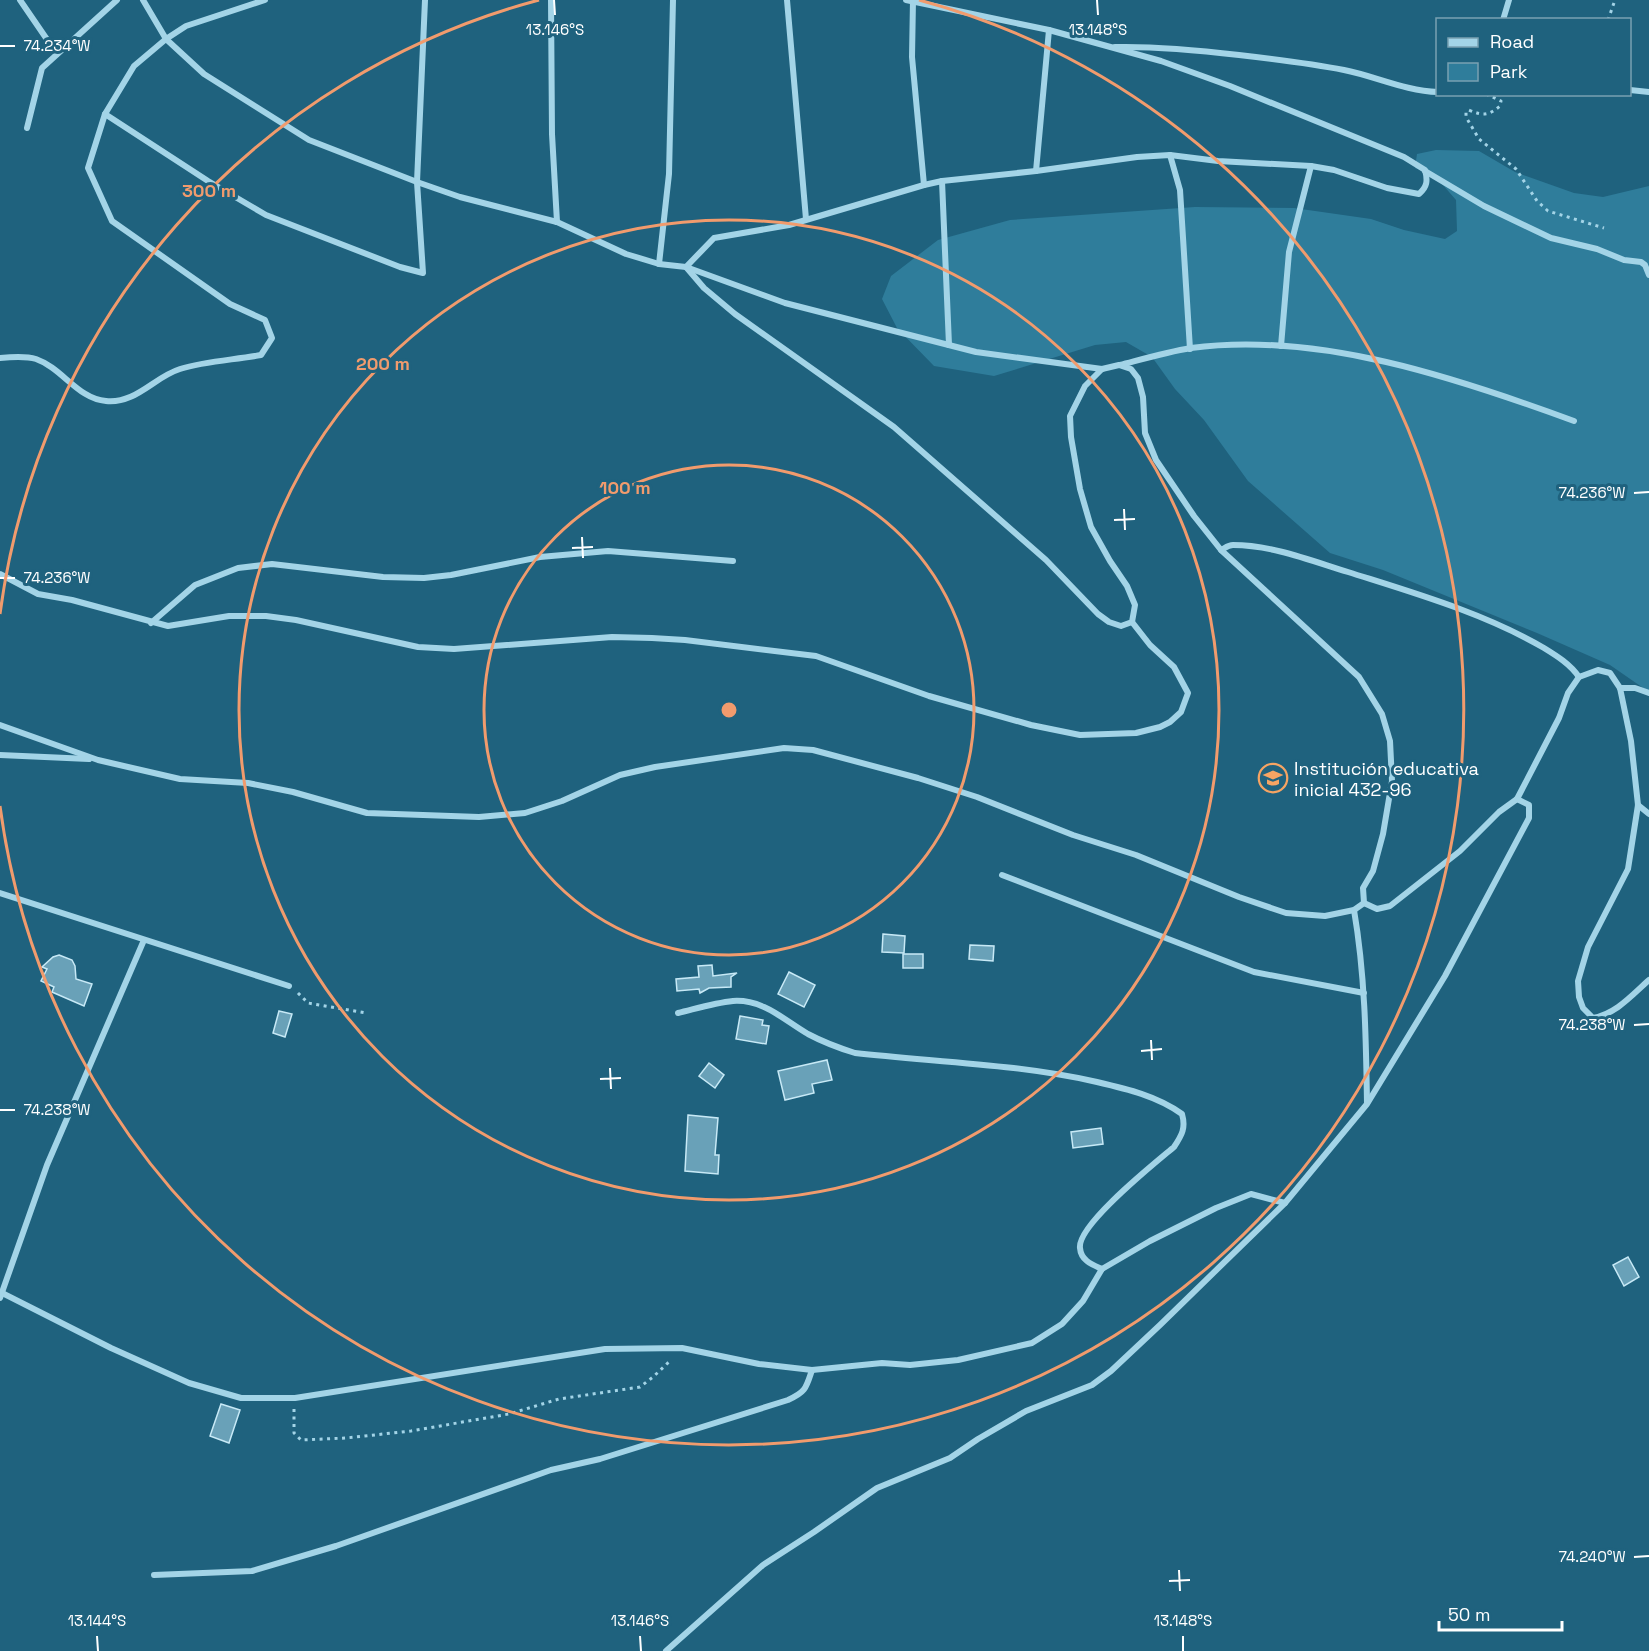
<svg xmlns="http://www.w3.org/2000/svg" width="1649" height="1651" font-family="'Space Grotesk',sans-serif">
	<rect width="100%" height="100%" fill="#1f627e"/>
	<path fill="#2f7d9b" d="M1436,150L1479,151L1515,172L1574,193L1603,197L1649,186V692L1610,665L1537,633L1383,570L1330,553L1248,481L1204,420L1175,389L1152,357L1126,342L1095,345L994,376L934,366L897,328L882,299L891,276L938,240L1010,220L1195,207L1294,208L1371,219L1404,230L1445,239L1457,231L1456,200L1436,177L1415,168L1417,154Z"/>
	<g fill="#69a1b8" stroke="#c7e9f6" stroke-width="1.5">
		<path d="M883,934L905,936L904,953L882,952Z"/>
		<path d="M970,945L994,946L993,961L969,959Z"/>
		<rect x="903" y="954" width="20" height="14"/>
		<path d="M59,955L72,960L75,966L76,979L92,984L84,1006L52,992L54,987L41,981L47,969L42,967L53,957Z"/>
		<path d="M712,965L713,976L737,973L731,977V987L709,988L700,993L699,989L677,991L676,979L699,977L698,966Z"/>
		<path d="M789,972L815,985L804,1007L778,994Z"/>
		<path d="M279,1011L292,1014L285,1037L273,1033Z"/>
		<path d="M740,1016L763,1020L762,1025L769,1026L766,1044L736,1039Z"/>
		<path d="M827,1060L832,1080L812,1084L814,1093L785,1100L778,1071Z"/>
		<path d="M709,1063L724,1075L715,1088L699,1076Z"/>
		<path d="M688,1115L718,1118L715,1155H719L718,1174L685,1171Z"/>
		<path d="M1101,1128L1103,1144L1073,1148L1071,1132Z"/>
		<path d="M1628,1257L1639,1277L1624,1286L1613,1265Z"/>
		<path d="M221,1404L240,1410L229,1443L210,1436Z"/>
	</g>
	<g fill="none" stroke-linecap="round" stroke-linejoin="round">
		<g stroke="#a3d4e7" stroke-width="3" stroke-dasharray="3 4.5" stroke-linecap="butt">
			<path d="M1608,20L1615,0"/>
			<path d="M1486,94L1501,101L1500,106C1488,116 1483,116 1469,110L1466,112V117L1479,139L1516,169L1537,201L1548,211L1604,228"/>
			<path d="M298,993L308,1003L366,1013"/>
			<path d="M294,1409V1433L301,1440L346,1438L411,1431L509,1414L559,1399L640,1387L653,1377L671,1360"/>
		</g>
		<g stroke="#a3d4e7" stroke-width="6">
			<path d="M20,0L57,54"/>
			<path d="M143,0L166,39L204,74L309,140L417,182L460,197L557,222L626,254L659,264L686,267L785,303L976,352L1102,369"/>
			<path d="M551,0L552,134L557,222"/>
			<path d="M787,0L806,219"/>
			<path d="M913,0L912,57L924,185"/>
			<path d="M1503,20L1509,0"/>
			<path d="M1115,47C1157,46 1197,50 1239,55C1274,59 1309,63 1344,70C1375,76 1405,91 1438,92"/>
			<path d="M1630,90L1649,92"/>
			<path d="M105,114L208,181L266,215L400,267L423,273L417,182L425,0"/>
			<path d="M27,128L42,68L117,0"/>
			<path d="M1170,155L1180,190L1190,349"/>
			<path d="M1036,171L1049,30"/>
			<path d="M1425,171L1484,206L1551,238L1597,249L1624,260L1641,262L1645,265L1649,275"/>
			<path d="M942,181L949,345"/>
			<path d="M659,264L669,174L673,0"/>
			<path d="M1281,346L1289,252L1311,166"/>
			<path d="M0,358C11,357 26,356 36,359C62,368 78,399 106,401C136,404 154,377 180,369C206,361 234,360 261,355L272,338L265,320L230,304L112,221L88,168L105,114L134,66L166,39L186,26L265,0"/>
			<path d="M1120,365C1143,359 1167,352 1191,348C1318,331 1457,378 1574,421"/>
			<path d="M1221,550C1225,548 1228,545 1233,545C1272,545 1312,561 1348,572C1414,593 1484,613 1544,648C1557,656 1570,664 1579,677"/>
			<path d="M0,574L38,594L72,600L168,626L229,616H266L296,620L418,647L454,649L612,637L652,638L685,640L816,656L929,696L1031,725L1080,735L1136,733L1160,727L1170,722L1181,712L1188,693L1174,667L1150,645L1132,622"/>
			<path d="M151,623L195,585L238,568L272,564L383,577L424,578L451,575L540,557L608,551L733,561"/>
			<path d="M1620,688H1635L1649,693"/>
			<path d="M0,725L98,760L180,779L248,783L293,792L367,813L479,817L525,813L562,801L620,775L655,767L784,748L813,750L918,778L977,797L1073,835L1136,855L1239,897L1286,913L1325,916L1354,910L1364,903"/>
			<path d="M0,755L89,759"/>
			<path d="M1517,799L1559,718L1568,693L1579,677L1598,670L1610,673L1620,688L1631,741L1638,805L1628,869L1588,947L1578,981L1579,997L1583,1008L1593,1018C1616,1014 1632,995 1649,980"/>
			<path d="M1638,805L1649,814"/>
			<path d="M1002,875L1254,972L1364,993"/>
			<path d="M0,893L289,986"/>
			<path d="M1354,910C1365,974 1366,1038 1367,1103"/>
			<path d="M678,1013C695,1009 714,1003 733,1001C763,999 784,1020 808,1034C823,1042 839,1048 855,1053C936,1062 1018,1064 1097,1082C1127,1089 1157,1096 1182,1114C1186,1128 1182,1135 1174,1147C1155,1163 1077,1225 1080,1248C1081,1261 1093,1265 1102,1269"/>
			<path d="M0,1292L111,1348L189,1383L241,1398H295L605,1349L682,1348L759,1364L812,1370L882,1363L910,1365L958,1360L1032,1343L1062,1324L1083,1301L1102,1269L1150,1241L1216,1208L1251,1194L1285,1203"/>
			<path d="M0,1298L47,1165L144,940"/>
			<path d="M154,1575L252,1571L336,1546L551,1470L600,1459L788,1400C806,1392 806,1388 812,1370"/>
			<path d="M666,1651L763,1565L814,1532L877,1488L950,1458L978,1439L1026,1411L1092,1385L1111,1371L1160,1325L1285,1203L1367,1104L1445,976L1529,818V805L1517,799L1499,812L1460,851L1390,906L1377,909L1364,903L1363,888L1373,871L1383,834L1392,781L1390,741L1382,714L1359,677L1221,550L1194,516L1156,460L1145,433L1143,397L1138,378L1131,369L1119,365L1102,369L1085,386L1070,416L1071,437L1080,489L1091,527L1110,561L1127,586L1135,605L1132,622L1121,626L1109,622L1098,614L1046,560L894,427L735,314L704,288L686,267L714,238L789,225L924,185L942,181L1036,171L1137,157L1170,155L1218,161L1311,166L1334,170L1387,188L1419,194C1427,187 1428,181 1425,170L1404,157L1230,86L1161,61L1049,30L906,0"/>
		</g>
	</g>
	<path fill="none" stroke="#fff" stroke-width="2" d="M554,0L555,15M1097,0L1098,15M0,46H15M1634,493L1649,492M1124,509L1125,530M1114,520L1135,519M582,537L583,558M572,548L593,547M0,578H15M1634,1025L1649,1024M1151,1040L1152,1060M1141,1051L1162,1049M610,1068L611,1089M600,1079L621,1078M0,1110H15M1634,1557L1649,1556M1179,1570L1180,1591M1169,1581L1190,1580M97,1636L98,1651M640,1636L641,1651M1183,1636V1651"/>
	<g fill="none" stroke="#f19b6d" stroke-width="3">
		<circle cx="729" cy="710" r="245"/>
		<circle cx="729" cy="710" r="490"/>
		<path d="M0 614A735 735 0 0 1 539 0M919 0A735 735 0 1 1 0 806"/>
	</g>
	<defs>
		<g id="school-ring" transform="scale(1.5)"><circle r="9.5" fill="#1f627e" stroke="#f6a463" stroke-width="1.5"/><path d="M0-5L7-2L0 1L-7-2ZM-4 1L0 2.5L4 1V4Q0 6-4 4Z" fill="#f6a463"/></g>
	</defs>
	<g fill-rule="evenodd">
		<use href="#school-ring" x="1273" y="778"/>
	</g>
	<g text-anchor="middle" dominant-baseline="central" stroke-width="6" stroke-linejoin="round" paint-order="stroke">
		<g font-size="18" fill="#fff" stroke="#1f627e" text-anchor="start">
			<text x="1294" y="768">Institución educativa<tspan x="1294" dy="21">inicial 432-96</tspan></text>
		</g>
	</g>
	<g font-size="15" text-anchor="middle" fill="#fff" stroke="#1f627e" stroke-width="6" stroke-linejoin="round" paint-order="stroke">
		<text x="555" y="35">13.146°S</text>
		<text x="1098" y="35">13.148°S</text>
		<text x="57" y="51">74.234°W</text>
		<text x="1592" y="498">74.236°W</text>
		<text x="57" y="583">74.236°W</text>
		<text x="1592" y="1030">74.238°W</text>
		<text x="57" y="1115">74.238°W</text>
		<text x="1592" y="1562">74.240°W</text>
		<text x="97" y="1626">13.144°S</text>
		<text x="640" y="1626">13.146°S</text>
		<text x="1183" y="1626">13.148°S</text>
	</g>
	<circle cx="729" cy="710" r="9" fill="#f19b6d" stroke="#1f627e" stroke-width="3"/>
	<g font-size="18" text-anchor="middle" font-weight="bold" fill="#f19b6d" stroke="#1f627e" stroke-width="6" stroke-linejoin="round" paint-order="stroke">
		<text x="209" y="197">300 m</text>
		<text x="383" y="370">200 m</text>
		<text x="625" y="494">100 m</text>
	</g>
	<rect x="1436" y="18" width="195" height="78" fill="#1f627e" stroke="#79a1b2" stroke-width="1.5"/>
	<rect x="1448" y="38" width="30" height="9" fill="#a3d4e7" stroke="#79a1b2" stroke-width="1.5"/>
	<text x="1490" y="48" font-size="18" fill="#ffffff">Road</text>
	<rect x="1448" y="63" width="30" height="18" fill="#2f7d9b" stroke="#79a1b2" stroke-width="1.5"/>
	<text x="1490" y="78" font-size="18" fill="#ffffff">Park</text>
	<path d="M1439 1621v9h123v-9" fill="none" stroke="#ffffff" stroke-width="3"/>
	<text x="1448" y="1621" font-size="18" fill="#ffffff" stroke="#1f627e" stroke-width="4.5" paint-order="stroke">50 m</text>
</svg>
